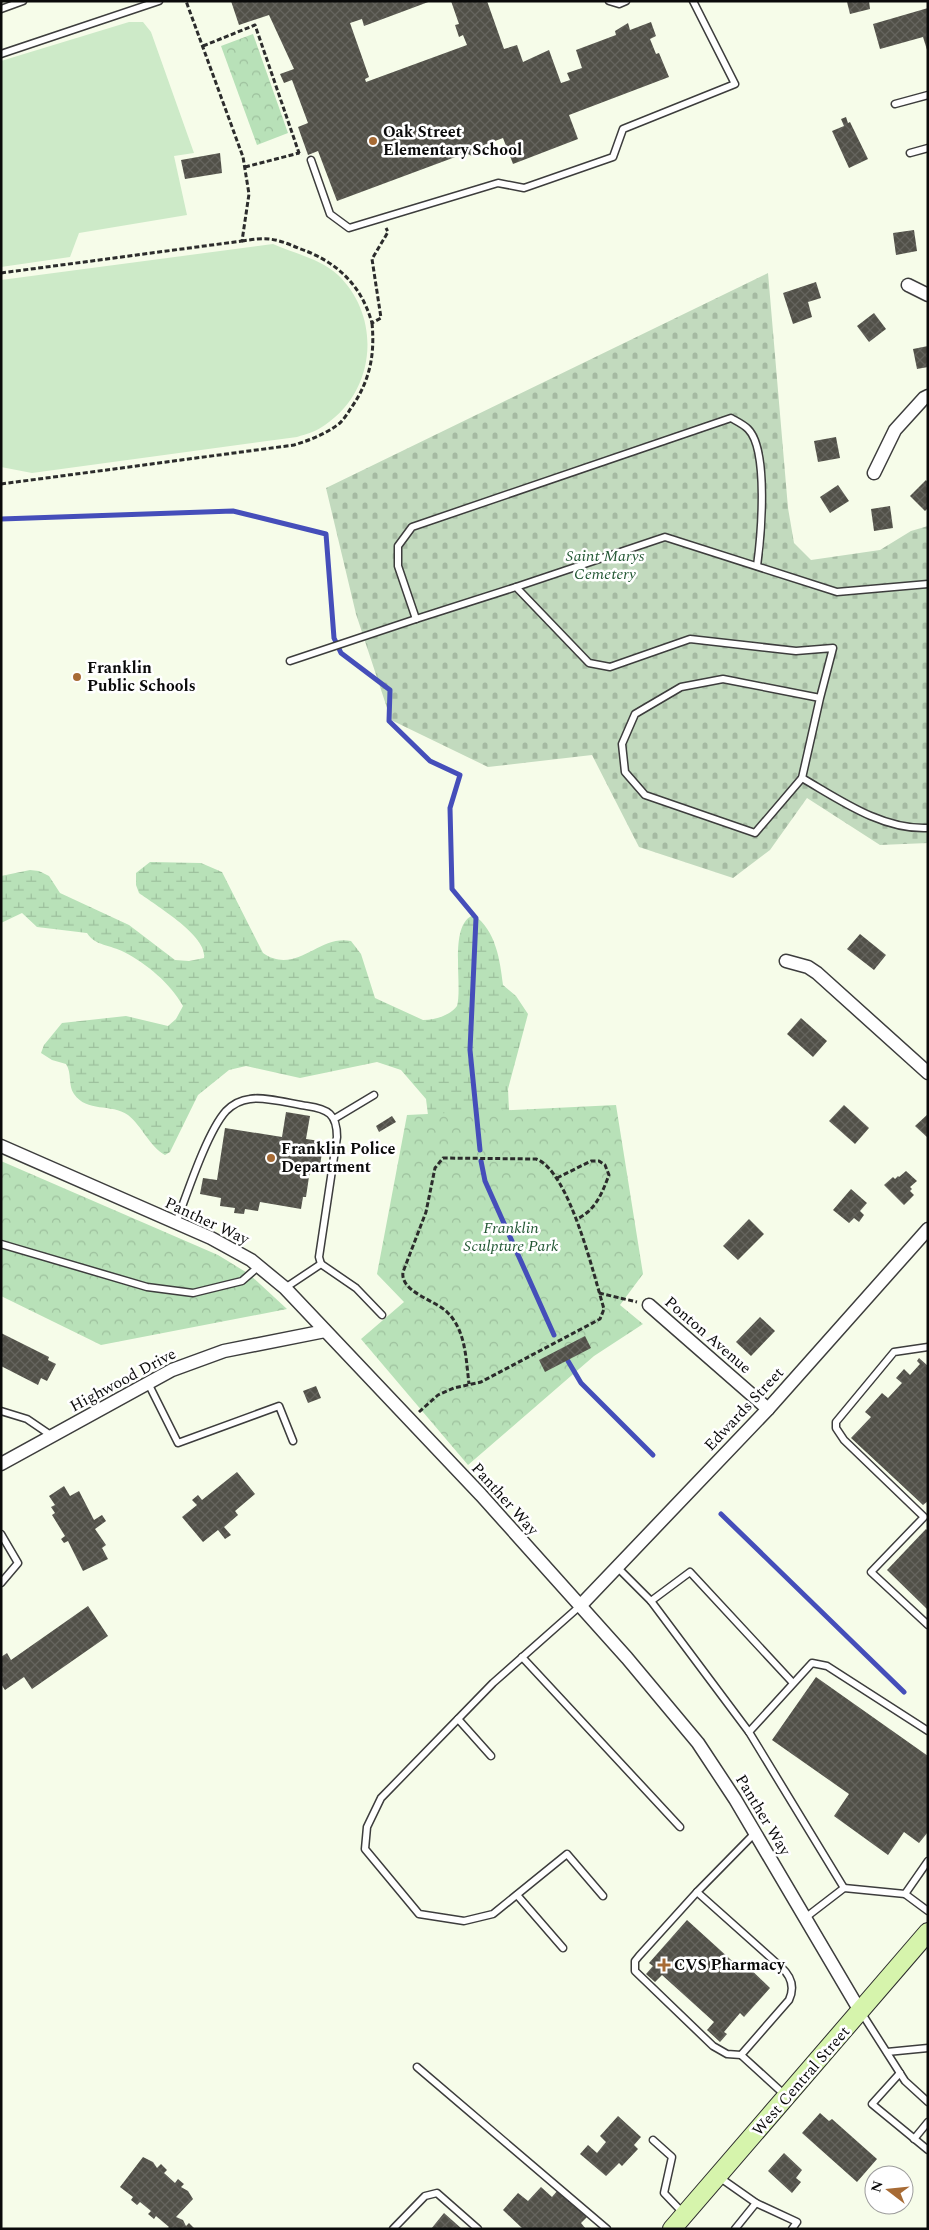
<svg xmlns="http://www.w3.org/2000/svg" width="929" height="2230" font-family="Spectral,serif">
	<defs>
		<pattern id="wetland-marsh" width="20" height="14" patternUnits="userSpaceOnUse" patternTransform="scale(1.25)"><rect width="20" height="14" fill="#b8e1b8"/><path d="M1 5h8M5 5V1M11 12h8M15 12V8" fill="none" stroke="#9dc09d"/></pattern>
		<pattern id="cemetery-stones" width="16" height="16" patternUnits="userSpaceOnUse" patternTransform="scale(1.25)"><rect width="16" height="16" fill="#c2dabe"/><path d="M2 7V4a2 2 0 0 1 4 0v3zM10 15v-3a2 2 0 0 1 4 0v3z" fill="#a5baa2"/></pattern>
		<pattern id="park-crowns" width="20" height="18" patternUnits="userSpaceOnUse" patternTransform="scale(1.25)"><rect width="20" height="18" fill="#b8e1b8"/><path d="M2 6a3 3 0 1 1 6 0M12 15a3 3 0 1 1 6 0" fill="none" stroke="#9dc09d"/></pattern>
		<pattern id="building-cross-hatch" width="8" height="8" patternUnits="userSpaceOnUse" patternTransform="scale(1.25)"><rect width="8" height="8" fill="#515048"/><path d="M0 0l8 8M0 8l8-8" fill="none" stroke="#65645e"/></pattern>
	</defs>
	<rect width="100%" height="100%" fill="#f6fce9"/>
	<path fill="url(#wetland-marsh)" d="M150,862L201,863L222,872L263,953C296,976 319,934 351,941L361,954L375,998L423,1020C435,1020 449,1016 457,1006C463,985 448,923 474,915C496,931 500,960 503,985L516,996L528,1014L508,1089L510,1133L431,1139L426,1099L401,1070L377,1062L300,1078L246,1066L229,1070L198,1095L170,1152L165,1155C149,1146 142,1126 128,1115C111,1103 87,1113 74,1094C68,1086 72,1073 66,1064L52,1060L41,1053L44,1045L62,1023L126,1016L168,1026L176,1019L183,1006C170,983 147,964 124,952C111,945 95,946 87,933L37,927L22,913L1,923V876L30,870L39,871L49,876L60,893L129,925L175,960L189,961L204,958C208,936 155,905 139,893L136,885V873Z"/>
	<path fill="url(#cemetery-stones)" d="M768,273L788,508L794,543L811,560L880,550L911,531L928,526V843L880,845L807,798L770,850L733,878L639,847L592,755L488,767L391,720L356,614L326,488Z"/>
	<g fill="url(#park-crowns)">
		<path d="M253,34L288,133L257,145L221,46Z"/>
		<path d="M616,1105L643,1274L620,1305L643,1324L594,1356L468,1465L361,1339L404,1302L377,1274L407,1115Z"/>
		<path d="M1,1161L218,1255L249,1274L287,1309L101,1345L1,1296Z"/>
	</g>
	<g fill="#cdeac8">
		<path d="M129,22H143L151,32L194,153L174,156L187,215L79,233L70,257L1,267V61Z"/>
		<path d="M273,244C295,254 319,258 338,275C382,317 376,391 325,425C317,431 307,434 297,437L32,473L1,467V280Z"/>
	</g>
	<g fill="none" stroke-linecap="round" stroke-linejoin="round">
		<g stroke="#454eba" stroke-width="5">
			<path d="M1,519L233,511L326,534L334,638L341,653L390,690L389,721L430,761L460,775L450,808L452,889L476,918L470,1050L480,1150"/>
			<path d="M481,1161L485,1181L554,1335"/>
			<path d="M568,1361L581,1383L653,1455"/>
			<path d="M721,1514L904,1692"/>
		</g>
	</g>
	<g fill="url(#building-cross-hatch)">
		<path d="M231,1H431L364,26L362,19L350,23L369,77L365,79L366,82L467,45L463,35L459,37L455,25L459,24L451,1H487L504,49L517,45L523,62L549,50L561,83L570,80L567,73L582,68L576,50L616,35L615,31L628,23L630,30L651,22L656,36L650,39L656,54L659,53L669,77L569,115L578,139L513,164L503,138L479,147L481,153L472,156L466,153L337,201L318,151L308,155L298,127L308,123L292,80L284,83L280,74L294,69L269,15L239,25Z"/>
		<path d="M869,1L870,9L850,14L847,2Z"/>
		<path d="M928,8V53L923,37L880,49L873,24Z"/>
		<path d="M846,117L848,123L850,122L868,159L849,168L832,131L844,126L841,119Z"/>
		<path d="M220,153L222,173L185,179L181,160Z"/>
		<path d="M914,230L917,251L896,255L893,233Z"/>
		<path d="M816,282L821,298L808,302L812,317L793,324L783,293Z"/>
		<path d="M874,313L886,329L869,342L857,326Z"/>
		<path d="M928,346V367L917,369L913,349Z"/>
		<path d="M836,437L840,458L818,462L814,441Z"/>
		<path d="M926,480L928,483V508L925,511L910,496Z"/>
		<path d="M838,485L849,501L830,513L820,497Z"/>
		<path d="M890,506L893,528L874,531L871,509Z"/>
		<path d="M860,934L886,955L874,970L847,949Z"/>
		<path d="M801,1018L827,1041L813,1057L787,1034Z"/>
		<path d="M844,1105L869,1128L855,1144L829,1121Z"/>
		<path d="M286,1112L310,1116L306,1139L320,1141L323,1146L319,1172L310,1170L306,1197H303L301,1209L260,1202L258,1211L245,1209L244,1214L234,1213L235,1208L220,1206L221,1198L200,1194L203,1178L217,1180L225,1128L282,1137Z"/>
		<path d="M928,1114V1138L915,1126Z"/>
		<path d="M392,1116L396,1122L379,1132L376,1126Z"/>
		<path d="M906,1171L917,1181L910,1187L912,1189L910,1191L914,1195L904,1205L884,1185L893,1177L895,1179L898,1176L899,1177Z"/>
		<path d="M851,1189L867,1203L860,1211L864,1215L859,1222L854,1218L849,1223L833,1210Z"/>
		<path d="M749,1219L764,1234L738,1260L723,1246Z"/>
		<path d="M760,1317L775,1331L751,1356L736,1342Z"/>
		<path d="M1,1333L49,1357L48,1360L56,1364L47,1381L41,1378L38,1385L1,1366Z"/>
		<path d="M585,1336L591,1348L545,1372L539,1360Z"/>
		<path d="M919,1358L928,1366V1501L923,1505L851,1438L871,1417L865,1412L882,1393L888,1398L902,1383L896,1378L904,1369L910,1375L920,1364L917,1361Z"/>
		<path d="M316,1386L321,1398L308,1403L303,1391Z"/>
		<path d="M237,1472L255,1494L235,1511L238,1515L224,1527L231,1535L225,1539L218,1530L203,1542L182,1517L197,1505L192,1500L198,1495L202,1500Z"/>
		<path d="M64,1486L70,1496L79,1491L94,1520L102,1515L106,1521L95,1529L106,1545L102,1548L108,1559L83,1571L68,1541L64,1543L61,1539L65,1536L52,1515L55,1513L51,1507L55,1505L49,1496Z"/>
		<path d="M926,1529L928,1531V1610L887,1570Z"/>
		<path d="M88,1606L108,1636L32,1689L24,1677L5,1690L1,1684V1657L7,1653L11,1660Z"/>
		<path d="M816,1677L928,1756V1832L919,1843L904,1832L888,1855L834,1816L849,1794L772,1740Z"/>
		<path d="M687,1920L741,1969L745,1964L770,1988L744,2017L740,2013L724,2032L727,2034L720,2042L707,2030L714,2022L662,1975L655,1982L646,1974L653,1966L649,1963Z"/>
		<path d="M820,2113L829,2121L832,2119L877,2159L857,2182L802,2133Z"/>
		<path d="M618,2116L641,2137L634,2145L638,2149L622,2166L619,2163L606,2176L580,2154L588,2145L597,2153L606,2142L600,2136Z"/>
		<path d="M784,2153L802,2170L796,2178L801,2182L792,2193L768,2171Z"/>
		<path d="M143,2157L153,2162L157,2168L161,2164L167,2170L164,2173L175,2183L178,2179L184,2184L181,2187L188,2191L193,2199L176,2217L183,2220L186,2226L189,2223L195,2229H167L169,2227L156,2216L154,2219L148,2214L151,2211L140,2202L137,2205L131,2200L133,2197L120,2187Z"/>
		<path d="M541,2187L552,2197L558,2190L576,2207L587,2217L581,2223L586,2229H523L503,2210L518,2193L528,2201Z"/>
		<path d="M444,2213L462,2229H431Z"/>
	</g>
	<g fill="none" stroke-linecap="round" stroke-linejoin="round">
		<g stroke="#3d3d3d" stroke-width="9">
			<g id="lane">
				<path d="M609,1L619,4L626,1"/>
				<path d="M1,9L23,1"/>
				<path d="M1,54L159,1"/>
				<path d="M895,104L928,95"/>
				<path d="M910,153L928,148"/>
				<path d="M311,160L330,214L349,228L498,183L524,188L613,157L623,129L735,84L693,1"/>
				<path d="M757,566C761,537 769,450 748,429C743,424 736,421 731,418L412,527L398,546V566L416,619L516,587L589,663L610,667L690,639L796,651L833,648L820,698L723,679L681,687L635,714L622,744L625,772L645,795L755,833L802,778L820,698"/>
				<path d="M516,587L665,537L837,592L928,584"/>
				<path d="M290,661L416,619"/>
				<path d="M802,778C840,800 882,830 928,828"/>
				<path d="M334,1119L374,1095"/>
				<path d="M176,1223C187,1194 207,1132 226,1111C232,1105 241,1100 250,1099C264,1096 292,1104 307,1106C328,1109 337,1114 337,1137L319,1257L321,1264"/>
				<path d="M1,1244L147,1287L193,1293L242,1281L259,1266"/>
				<path d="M285,1288L321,1264L356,1288L382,1315"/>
				<path d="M928,1347L894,1352L836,1422V1428L844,1440L924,1517L871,1572L928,1625"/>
				<path d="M148,1383L178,1443L279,1406L293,1441"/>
				<path d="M1,1411L27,1419L52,1436"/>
				<path d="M1,1534L18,1563L1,1583"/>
				<path d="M618,1568L651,1601"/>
				<path d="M580,1606L493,1683L381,1798L367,1827L365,1849L419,1914L464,1921L493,1914L567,1854L603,1896"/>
				<path d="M522,1657L680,1827"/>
				<path d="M458,1719L491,1756"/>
				<path d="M749,1732L651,1601L690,1572L793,1683"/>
				<path d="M755,1833L697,1892L781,1967C791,1976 795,1987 789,2000L741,2055L786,2096"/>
				<path d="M844,1888L749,1732L812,1663L827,1666L928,1731"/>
				<path d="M697,1892L639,1956L635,1961V1971L713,2046L727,2054L741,2055"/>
				<path d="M905,1894L928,1911"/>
				<path d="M517,1895L563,1948"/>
				<path d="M805,1918L844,1888L905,1894L928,1861"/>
				<path d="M861,2012L905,2081L928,2102"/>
				<path d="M887,2052L928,2048"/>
				<path d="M417,2067L607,2229"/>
				<path d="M900,2073L872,2104L928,2150"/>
				<path d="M914,2139L928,2122"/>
				<path d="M653,2140L672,2157L664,2193L684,2214"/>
				<path d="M719,2177L756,2203L797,2222L792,2229"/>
				<path d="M393,2229L425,2196L437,2193L478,2229"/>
				<path d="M735,2229L756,2203"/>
			</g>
		</g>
		<g stroke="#3d3d3d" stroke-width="15">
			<g id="street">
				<path d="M908,285L928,295"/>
				<path d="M874,473L895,430L924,398L928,396"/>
				<path d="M786,961L808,967L817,973L928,1073"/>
				<path d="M1,1146L211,1238L251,1260L285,1288L481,1495L627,1658L698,1743L735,1799L860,2011"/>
				<path d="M649,1305L768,1409"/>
				<path d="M1,1464L172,1370L224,1351L325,1331"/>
				<path d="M580,1606L768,1409L928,1229"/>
			</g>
		</g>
		<g stroke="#2c2c2c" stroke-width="20">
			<path id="secondary" d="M672,2229L928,1932"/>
		</g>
		<g stroke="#2c2c2c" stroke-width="3" stroke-dasharray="5 2.5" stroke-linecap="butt">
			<path d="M203,46L255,25L299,153L302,155"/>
			<path d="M245,167L299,153"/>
			<path d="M242,241C250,240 260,238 269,239C279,240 289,244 298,248C336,261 361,284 372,323L381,318L372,259L388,232L386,228"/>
			<path d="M1,273L242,241L249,194L243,157L186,1"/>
			<path d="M1,484L294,445C310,440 326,434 340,423C344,419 348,413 351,408C370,381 375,355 372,323"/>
			<path d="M557,1178L591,1161H599L605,1165L609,1175C602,1193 596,1210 577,1219"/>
			<path d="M599,1293L637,1302"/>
			<path d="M419,1412L438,1395L454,1388L481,1382L600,1319L604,1309C594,1276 569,1170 536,1159L443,1158L435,1168L426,1212L403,1272C400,1292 435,1300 447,1312C466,1330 466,1360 469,1384"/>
		</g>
		<use href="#lane" stroke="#fff" stroke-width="6"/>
		<use href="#street" stroke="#fff" stroke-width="12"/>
		<use href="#secondary" stroke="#d6f4ac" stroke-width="18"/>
	</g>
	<g fill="#a76b35" stroke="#fff" stroke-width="2">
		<circle cx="373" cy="141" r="5"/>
		<circle cx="77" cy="677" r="5"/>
		<circle cx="271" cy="1158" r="5"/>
		<path d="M661.5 1957.5h5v5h5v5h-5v5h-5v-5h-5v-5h5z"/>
	</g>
	<g text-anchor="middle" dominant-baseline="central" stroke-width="5" stroke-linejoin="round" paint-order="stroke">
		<g font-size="16" font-weight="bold" fill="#0a0a0a" stroke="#fff" text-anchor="start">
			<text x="383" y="132">Oak Street<tspan x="383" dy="18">Elementary School</tspan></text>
			<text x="87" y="668">Franklin<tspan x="87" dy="18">Public Schools</tspan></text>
			<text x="281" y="1149">Franklin Police<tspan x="281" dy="18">Department</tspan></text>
			<text x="674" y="1965">CVS Pharmacy</text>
		</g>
		<g font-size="16" font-style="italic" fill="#235834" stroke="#fff">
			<text x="605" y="556">Saint Marys<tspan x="605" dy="18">Cemetery</tspan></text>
			<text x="511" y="1228">Franklin<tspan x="511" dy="18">Sculpture Park</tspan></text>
		</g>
		<g font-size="16" fill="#0a0a0a" stroke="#fff">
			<text transform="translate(207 1221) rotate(25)">Panther Way</text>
			<text transform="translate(708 1335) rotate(41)">Ponton Avenue</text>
			<text transform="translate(123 1380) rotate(-28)">Highwood Drive</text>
			<text transform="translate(744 1409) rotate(-47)">Edwards Street</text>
			<text transform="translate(505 1499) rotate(48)">Panther Way</text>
			<text transform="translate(763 1815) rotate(59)">Panther Way</text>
			<text transform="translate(801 2081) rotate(-49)">West Central Street</text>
		</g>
	</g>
	<rect width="929" height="2230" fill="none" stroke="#0a0a0a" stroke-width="5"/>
	<g transform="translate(889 2190) rotate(286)"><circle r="24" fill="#ffffff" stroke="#9d9d9d"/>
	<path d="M0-4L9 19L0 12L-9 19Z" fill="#a76b35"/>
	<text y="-8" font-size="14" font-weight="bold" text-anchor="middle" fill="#0a0a0a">N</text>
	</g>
</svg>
